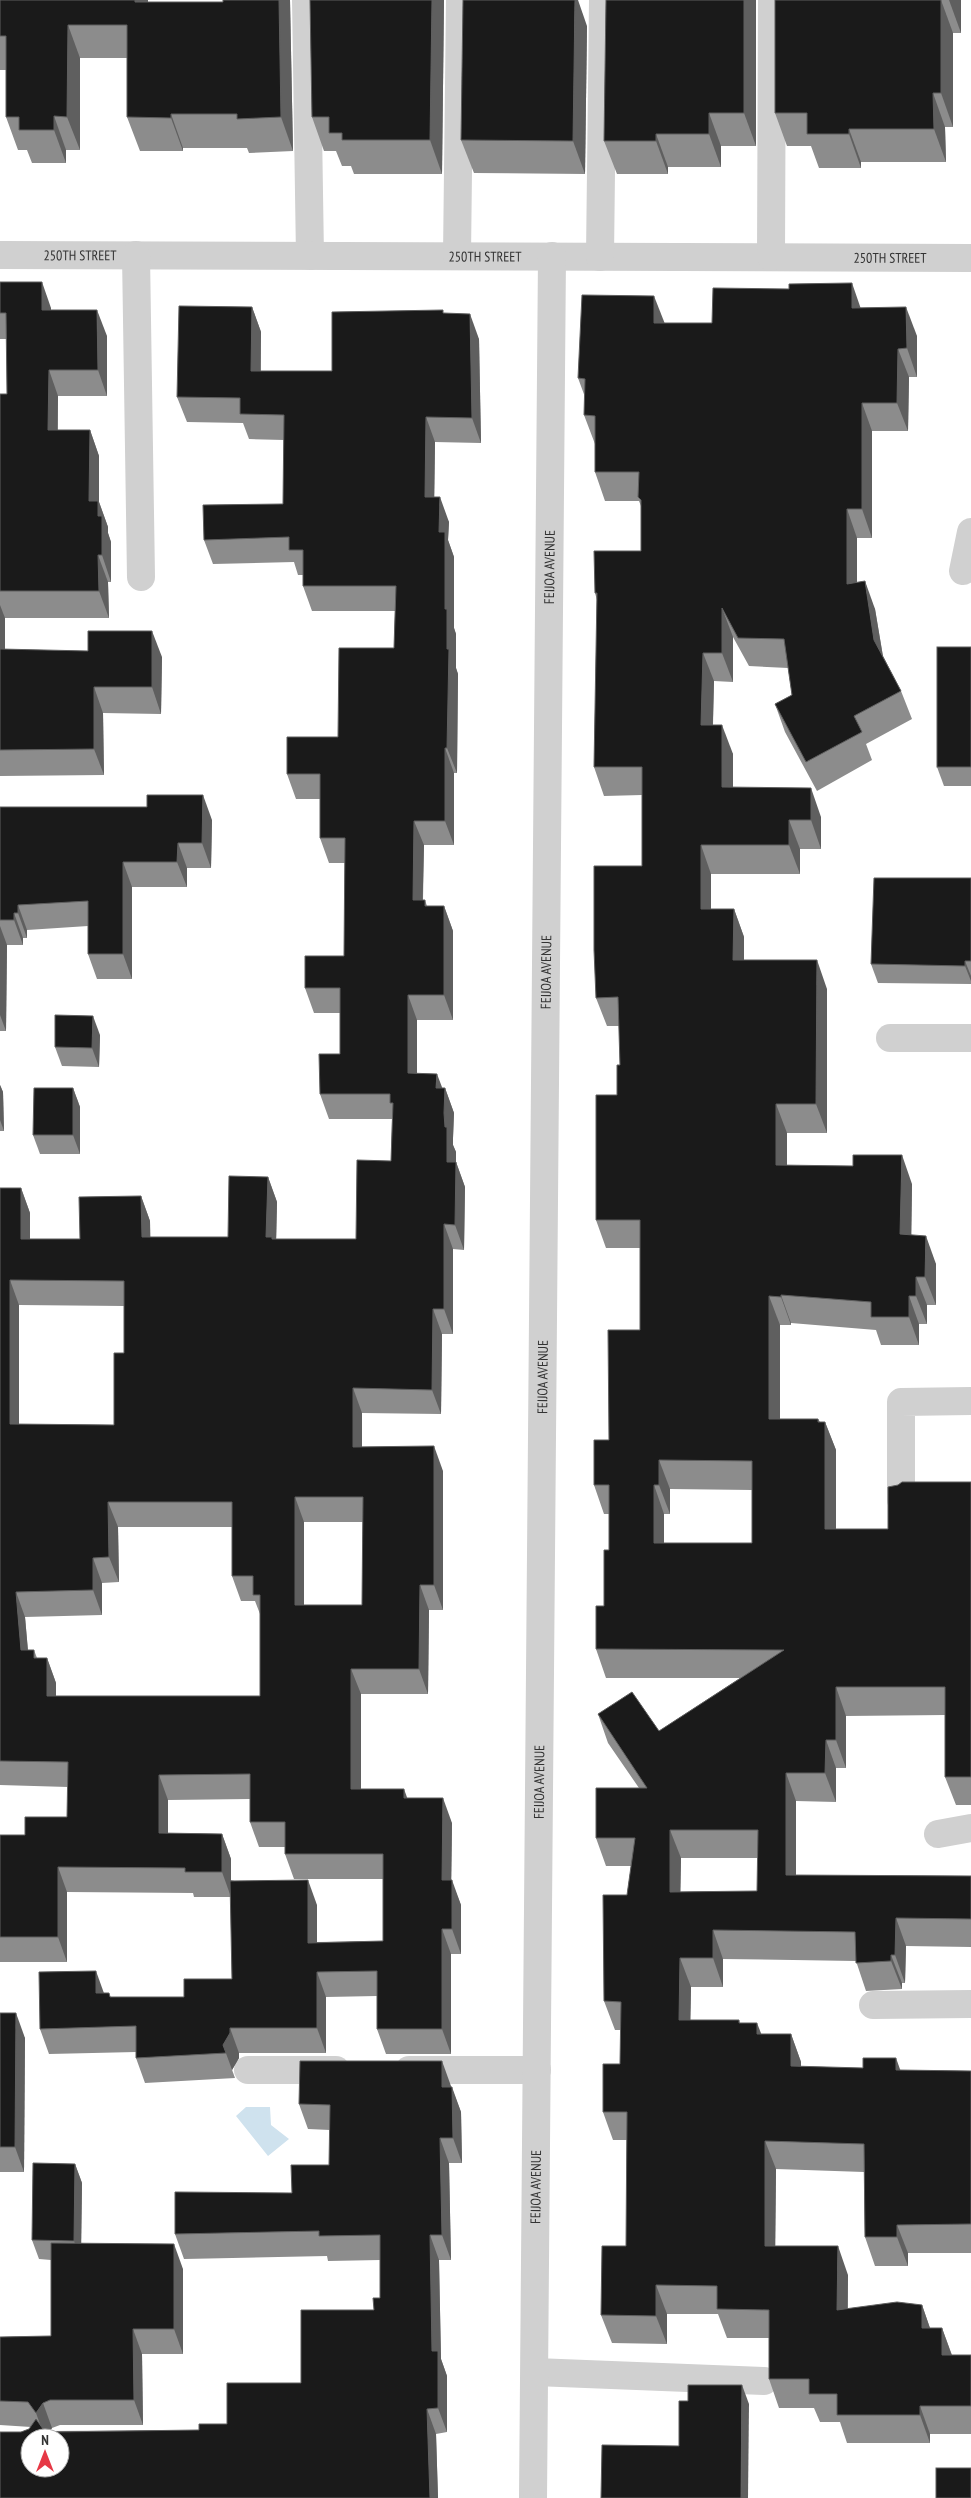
<svg xmlns="http://www.w3.org/2000/svg" width="971" height="2498" font-family="'PT Sans Narrow',sans-serif">
	<rect width="100%" height="100%" fill="#fff"/>
	<path fill="#cfe2ee" d="M246,2107H270L271,2125L289,2139L268,2156L236,2116Z"/>
	<g fill="none" stroke-linecap="round" stroke-linejoin="round">
		<g stroke="#d0d0d0" stroke-width="28">
			<path d="M306,0L310,256"/>
			<path id="s1" d="M0,255L971,258"/>
			<path d="M136,255L141,577"/>
			<path d="M457,256L460,0"/>
			<path d="M600,257L603,0"/>
			<path d="M771,257L772,0"/>
			<path d="M963,571L971,532"/>
			<path d="M890,1038H971"/>
			<path d="M901,1500V1402L971,1401"/>
			<path d="M938,1834L971,1828"/>
			<path d="M873,2005L971,2004"/>
			<path d="M248,2070H336"/>
			<path d="M409,2070H537"/>
			<path d="M535,2372L764,2381"/>
			<path id="s2" d="M533,2498L552,256"/>
		</g>
	</g>
	<g fill="#8c8c8c" fill-rule="evenodd">
		<path d="M0,0H148V2H223V0H290L293,151L249,153L247,148H183V151H140L127,117V58H80V150H66V163H32L27,150H18L6,117V70H0Z"/>
		<path d="M310,0H444L442,174H354L351,166H342L336,151H324L312,117Z"/>
		<path d="M606,0H756V146H721V167H668V174H617L604,141Z"/>
		<path d="M775,0H961V33H953V127H945L946,162H861V168H819L811,146H787L775,113Z"/>
		<path d="M587,26L585,174L474,173L461,140Z"/>
		<path d="M0,282L51,308V310L107,336V396H58V430H90L99,456V502L108,527V533L111,542V582H108L109,618H5V649L162,657L161,714L103,713L104,775L0,776V394H7V339H0Z"/>
		<path d="M252,307L261,332V371H332L444,313L479,339L481,443L435,442L434,497L449,522L448,540L454,557V628L456,634V668L458,674L457,773H454V845H424L423,900H425L427,906H444L453,931V1020H417V1073L442,1088H445L454,1113L453,1138V1145L456,1152V1162L465,1187L464,1250L453,1249V1334H442L441,1414L362,1413V1447L443,1471V1610H429L428,1694H361V1789L407,1798L452,1823L451,1880L461,1905V1954H451V2054H386L377,2029V1996L326,1997V2053H239V2058L232,2070L235,2078L145,2083L136,2058V2052L49,2054L40,2029L104,1993L111,1997H184L232,1979L231,1897H194L193,1893L67,1892V1962H0V1835H25L67,1817L68,1787L0,1785V1188H21L30,1213V1239H80L141,1196L150,1221V1237H228L268,1177L277,1202L276,1239H356L391,1161L392,1119H329L320,1094L340,1054V1013H314L305,988L344,956L345,863H329L320,838V799H296L287,774L338,737L394,648L395,611H312L303,586V575H298L294,562L213,564L204,540L283,504L284,440L249,439L243,423L187,422L177,397ZM19,1305L124,1306V1353L114,1425L19,1424ZM304,1522H363L362,1605H304ZM118,1527H232V1576L241,1601H255L260,1614V1696H56V1683L47,1658H37L34,1650H28L25,1617L102,1615V1583L119,1582ZM250,1799V1822L259,1847H285V1854L294,1879H383V1941L317,1942V1905L231,1880V1859L222,1834L168,1833V1800Z"/>
		<path d="M861,308L917,336V377H909L908,431H872V538H857V582L875,609L883,656L901,691L912,719L866,744L872,760L817,791L785,732L775,704L792,695L788,668L749,666L733,637V682L714,681L713,725L733,754V788L821,817V849H800V874H711V909H734L744,937V960L827,989V1133H787V1165L912,1184L911,1235L936,1264V1305H927V1324H919V1345H881L876,1330L791,1323V1325H780V1419H818L820,1422H825L836,1450V1529H888L971,1482V1805H956L945,1777V1715L846,1716V1768H836V1802L796,1801V1875L971,1876V1947L906,1946L905,1983H902V1989L866,1991L856,1961L723,1959V1987H691L690,2020H739L740,2023L761,2034H791L801,2062V2067L900,2070L971,2071V2253H908V2266H875L865,2237L864,2172L776,2169L775,2246L848,2275V2309L922,2305L930,2328H942L952,2355H971V2434H930V2443H847L840,2422H820L814,2408H779L769,2379V2338H727L718,2314H667V2344L612,2343L601,2315L626,2246L627,2140H613L603,2112L620,2064L621,2030H615L604,2001L627,1895L631,1866H606L596,1838L639,1788L608,1743L598,1714L659,1731L740,1678H606L596,1649L604,1606L609,1550V1514H604L594,1485L609,1440L640,1330V1248H606L596,1220L617,1095L620,1065L619,1026H607L596,998L642,866V795L604,796L594,767L597,600L595,593L641,551V506L639,501H605L595,472V444L584,415L585,397L578,378L664,323H712ZM670,1489L752,1490V1543H664V1514H670ZM681,1858H758L757,1891L680,1892Z"/>
		<path d="M971,647V786H944L937,767Z"/>
		<path d="M0,807L212,820L211,868H187V887H132V979H97L88,954V926L27,930V938H23V945H7L6,1031H0Z"/>
		<path d="M971,878V984L878,983L871,964Z"/>
		<path d="M100,1035L99,1067L62,1066L55,1047Z"/>
		<path d="M0,1085L3,1092L4,1131H0Z"/>
		<path d="M73,1088L80,1107V1154H40L33,1135Z"/>
		<path d="M0,2013L25,2038L24,2172H0Z"/>
		<path d="M451,2086L461,2112L462,2163H449L451,2260H439L441,2359L447,2376V2432L436,2434L438,2498H0L21,2432L29,2429L31,2427L0,2425V2337L51,2336V2260L39,2259L32,2240L75,2164L82,2183L81,2243L183,2269V2354H142L143,2425H60L52,2428L50,2431L199,2430L227,2424L301,2383L374,2310L380,2298V2260L328,2261L327,2256L184,2259L175,2234L292,2193L329,2165L330,2130L308,2129L299,2104Z"/>
	</g>
	<g fill="#5f5f5f">
		<path d="M135,0H148V35L135,2Z"/>
		<path d="M279,0H290L293,151L281,117Z"/>
		<path d="M432,0H444L442,174L430,140Z"/>
		<path d="M575,0H578L587,26L585,174L573,141Z"/>
		<path d="M744,0H756V146L744,113Z"/>
		<path d="M941,0L953,33V127L941,93Z"/>
		<path d="M949,0H961V33Z"/>
		<path d="M68,25L80,58V150L67,117Z"/>
		<path d="M933,93L945,127L946,162L934,129Z"/>
		<path d="M709,113L721,146V167L709,134Z"/>
		<path d="M171,114L183,148V151L171,118Z"/>
		<path d="M54,116L66,150V163L54,130Z"/>
		<path d="M849,129L861,162V168L849,134Z"/>
		<path d="M656,134L668,167V174L656,141Z"/>
		<path d="M42,282L51,308V336L42,310Z"/>
		<path d="M852,283L862,312L852,308Z"/>
		<path d="M654,296L665,324L654,323Z"/>
		<path d="M252,307L261,332L260,396L251,371Z"/>
		<path d="M906,307L917,336V377L907,348Z"/>
		<path d="M97,310L107,336V396L98,370Z"/>
		<path d="M470,314L479,339L481,443L472,418Z"/>
		<path d="M898,349L909,377L908,431L897,403Z"/>
		<path d="M49,370L58,396L57,456L48,430Z"/>
		<path d="M862,403L872,431V538L862,509Z"/>
		<path d="M426,417L435,442L434,522L425,497Z"/>
		<path d="M90,430L99,456V502L108,527V533L111,542V582L102,555L89,501Z"/>
		<path d="M440,497L449,522L448,540L454,557V628L456,634V668L458,674L457,773L447,748V649L439,532Z"/>
		<path d="M847,509L857,538V612L847,584Z"/>
		<path d="M98,555L108,582L109,618L99,591Z"/>
		<path d="M865,581L875,609L885,669L874,640Z"/>
		<path d="M0,605L5,618V675L0,662Z"/>
		<path d="M722,608L733,637V682L722,653Z"/>
		<path d="M152,631L162,657L161,714L152,687Z"/>
		<path d="M703,653L714,681L712,754L701,725Z"/>
		<path d="M94,687L103,713L104,775L94,749Z"/>
		<path d="M722,725L733,754V816L722,787Z"/>
		<path d="M445,748L454,773V845L445,821Z"/>
		<path d="M811,788L821,817V849L811,820Z"/>
		<path d="M203,795L212,820L211,868L202,843Z"/>
		<path d="M789,820L800,849V874L789,845Z"/>
		<path d="M414,821L424,845L422,925L413,900Z"/>
		<path d="M178,843L187,868V887L177,862Z"/>
		<path d="M701,845L711,874V937L701,909Z"/>
		<path d="M123,862L132,887V979L123,954Z"/>
		<path d="M18,905L27,930V938L18,913Z"/>
		<path d="M444,906L453,931V1020L444,995Z"/>
		<path d="M734,909L744,937V988L733,960Z"/>
		<path d="M14,913L23,938V945L14,920Z"/>
		<path d="M0,926L7,945L6,1031L0,1015Z"/>
		<path d="M817,960L827,989V1133L816,1104Z"/>
		<path d="M965,961L971,976V981L965,966Z"/>
		<path d="M408,995L417,1020V1098L408,1073Z"/>
		<path d="M93,1016L100,1035L99,1067L92,1048Z"/>
		<path d="M437,1074L445,1095V1088L454,1113L453,1138V1145L456,1152V1162L465,1187L464,1250L455,1225L447,1162L445,1127L436,1088Z"/>
		<path d="M0,1085L3,1092L4,1131L0,1120Z"/>
		<path d="M73,1088L80,1107V1154L73,1135Z"/>
		<path d="M776,1104L787,1133V1194L776,1165Z"/>
		<path d="M902,1155L912,1184L911,1263L900,1234Z"/>
		<path d="M268,1177L277,1202L276,1248L266,1237Z"/>
		<path d="M21,1188L30,1213V1264L21,1239Z"/>
		<path d="M141,1196L150,1221L151,1262L142,1237Z"/>
		<path d="M444,1224L453,1249V1334L444,1309Z"/>
		<path d="M926,1236L936,1264V1305L925,1277Z"/>
		<path d="M916,1277L927,1305V1324L916,1296Z"/>
		<path d="M10,1280L19,1305V1449L10,1424Z"/>
		<path d="M781,1295L791,1323V1325L781,1297Z"/>
		<path d="M769,1296L780,1325V1447L769,1419Z"/>
		<path d="M909,1296L919,1324V1345L909,1317Z"/>
		<path d="M433,1309L442,1334L441,1414L432,1390Z"/>
		<path d="M353,1388L362,1413V1472L353,1447Z"/>
		<path d="M818,1419L825,1438V1422L836,1450V1558L825,1529Z"/>
		<path d="M434,1446L443,1471V1610L434,1585Z"/>
		<path d="M659,1460L670,1489V1514L659,1485Z"/>
		<path d="M654,1485L664,1514V1572L654,1543Z"/>
		<path d="M295,1497L304,1522V1630L295,1605Z"/>
		<path d="M108,1502L118,1527L119,1582L109,1557Z"/>
		<path d="M93,1558L102,1583V1615L93,1590Z"/>
		<path d="M420,1585L429,1610L428,1694L419,1669Z"/>
		<path d="M16,1592L25,1617L30,1675L21,1650Z"/>
		<path d="M47,1658L56,1683V1721L47,1696Z"/>
		<path d="M351,1669L361,1694V1814L351,1789Z"/>
		<path d="M836,1687L846,1716V1768L836,1740Z"/>
		<path d="M826,1740L836,1768V1802L825,1773Z"/>
		<path d="M786,1773L796,1801V1904L786,1875Z"/>
		<path d="M159,1775L168,1800V1858L159,1833Z"/>
		<path d="M404,1789L413,1814L404,1798Z"/>
		<path d="M443,1798L452,1823L451,1905L442,1880Z"/>
		<path d="M670,1830L681,1858L680,1921L670,1892Z"/>
		<path d="M222,1834L231,1859V1897L222,1872Z"/>
		<path d="M58,1867L67,1892V1962L58,1937Z"/>
		<path d="M308,1880L317,1905V1968L308,1943Z"/>
		<path d="M452,1880L461,1905V1954L452,1929Z"/>
		<path d="M896,1918L906,1946L905,1983L895,1955Z"/>
		<path d="M442,1929L451,1954V2054L442,2029Z"/>
		<path d="M713,1930L723,1959V1987L713,1958Z"/>
		<path d="M891,1955L902,1983V1989L891,1961Z"/>
		<path d="M680,1958L691,1987L690,2049L679,2020Z"/>
		<path d="M96,1971L105,1996L96,1993Z"/>
		<path d="M317,1972L326,1997V2053L317,2028Z"/>
		<path d="M16,2013L25,2038L24,2172L15,2147Z"/>
		<path d="M757,2023L768,2051L757,2034Z"/>
		<path d="M230,2028L239,2053V2058L232,2070L235,2078L223,2045Z"/>
		<path d="M791,2034L801,2062V2095L791,2066Z"/>
		<path d="M896,2058L906,2086L896,2070Z"/>
		<path d="M442,2061L451,2086V2112L442,2087Z"/>
		<path d="M452,2087L461,2112L462,2163L453,2138Z"/>
		<path d="M440,2138L449,2163L451,2260L442,2235Z"/>
		<path d="M765,2141L776,2169L775,2275L765,2246Z"/>
		<path d="M75,2164L82,2183L81,2260L74,2241Z"/>
		<path d="M897,2225L908,2253V2266L897,2237Z"/>
		<path d="M430,2235L439,2260L441,2359L447,2376V2432L438,2408L432,2351Z"/>
		<path d="M174,2244L183,2269V2354L174,2329Z"/>
		<path d="M838,2246L848,2275L847,2339L837,2310Z"/>
		<path d="M656,2285L667,2314V2344L656,2316Z"/>
		<path d="M922,2305L932,2334L922,2328Z"/>
		<path d="M942,2328L952,2356L942,2355Z"/>
		<path d="M133,2329L142,2354L143,2425L134,2400Z"/>
		<path d="M742,2385L749,2404L748,2498H741Z"/>
		<path d="M43,2403L52,2428L45,2438L36,2413Z"/>
		<path d="M920,2406L930,2434V2443L920,2415Z"/>
		<path d="M427,2409L436,2434L438,2498H430Z"/>
	</g>
	<g fill="#1a1a1a" stroke="#5f5f5f" fill-rule="evenodd">
		<path d="M0,0H135V2H223V0H279L281,117L237,119V114H171V118L127,117V25H68L67,117L54,116V130H19V117H6V36H0Z"/>
		<path d="M310,0H432L430,140H342V133H329V117H312Z"/>
		<path d="M463,0H575L573,141L461,140Z"/>
		<path d="M606,0H744V113H709V134H656V141H604Z"/>
		<path d="M775,0H941V93H933L934,129H849V134H807V113H775Z"/>
		<path d="M0,282H42V310H97L98,370H49L48,430H90L89,501H98V516H102V555H98L99,591H0V394H7L6,313H0Z"/>
		<path d="M852,283V308L906,307L907,348L898,349L897,403H862V509H847V584L865,581L874,640L901,691L854,716L862,732L806,762L775,704L792,695L784,639L738,638L722,608V653H703L701,725H722V787L811,788V820H789V845H701V909H734L733,960H817L816,1104H776V1165L853,1166V1155H902L900,1234L926,1236L925,1277H916V1296H909V1317H871V1302L781,1295V1297L769,1296V1419H818V1422H825V1529H888V1487L898,1485L902,1482H971V1777H945V1687H836V1740H826L825,1773H786V1875L971,1876V1919L896,1918L895,1955H891V1961L856,1963L855,1932L713,1930V1958H680L679,2020H739V2023H757V2034H791V2066L863,2068V2058H896V2070L971,2071V2224L897,2225V2237H865L864,2144L765,2141V2246H838L837,2310L897,2302L922,2305V2328H942V2355H971V2406H920V2415H837V2394H809V2379H769V2310L717,2309V2286L656,2285V2316L601,2315L602,2246H626L627,2112H603V2064H620L621,2002L604,2001L603,1895H627L635,1838H596V1788H647L598,1714L632,1692L659,1731L784,1650L596,1649V1606H604V1550H609V1485H594V1440H609L608,1330H640V1220H596V1095H617V1065H620L618,997L596,998L594,950V866H642V767H594L597,593H595L594,551H641V500L638,497L639,472H595V416L584,415L585,379L578,378L582,295L654,296V323H712L713,288L789,289V284ZM659,1460L752,1461V1543H654V1485H659ZM670,1830H758L757,1891L670,1892Z"/>
		<path d="M179,306L252,307L251,371H332V312L443,310V313L470,314L472,418L426,417L425,497H440L439,532H445V609H447V649H449L447,748H445V821H414L413,900H425V906H444V995H408V1073L437,1074L436,1088H445L444,1113L445,1127H447V1162H456L455,1225L444,1224V1309H433L432,1390L353,1388V1447L434,1446V1585H420L419,1669H351V1789H404V1798H443L442,1880H452V1929H442V2029H377V1971L317,1972V2028H230V2033L223,2045L226,2053L136,2058V2026L40,2029L39,1972L96,1971V1993H109L110,1997H184V1979H232L230,1881L308,1880V1943L383,1941V1854H285V1822H250V1774L159,1775V1833L222,1834V1872H185V1868L58,1867V1937H0V1835H25V1817H67L68,1762L0,1761V1188H21V1239H80L79,1197L141,1196L142,1237H228L229,1176L268,1177L266,1237H272V1239H356L357,1160L391,1161L393,1103H390V1094H320L319,1054H340V988H305V956H344L345,838H320V774H287V737H338L339,648H394L396,586H303V550H289V537L204,540L203,505L283,504L284,415L240,414V398L177,397ZM10,1280L124,1281V1353H114V1425L10,1424ZM295,1497H363L362,1605H295ZM108,1502H232V1576H253V1595H260V1696H47V1658H34V1650H21L16,1592L93,1590V1558L109,1557Z"/>
		<path d="M88,631H152V687H94V749L0,750V649L88,651Z"/>
		<rect x="937" y="647" width="34" height="120"/>
		<path d="M147,795H203L202,843H178L177,862H123V954H88V901L18,905V913H14V920H0V807H147Z"/>
		<path d="M874,878H971V961H965V966L871,964Z"/>
		<path d="M55,1015L93,1016L92,1048L55,1047Z"/>
		<path d="M34,1088H73V1135H33Z"/>
		<path d="M0,2013H16L15,2147H0Z"/>
		<path d="M300,2061H442V2087H452L453,2138H440L442,2235H430L432,2351H438V2408L427,2409L430,2498H0V2432H21L29,2429L36,2419L43,2429L51,2432L199,2430V2424H227V2383H301V2310H374L373,2298H380V2235L319,2236V2231L175,2234V2192L292,2193L291,2165H329L330,2105L299,2104ZM30,2438H60V2468H30Z"/>
		<path d="M33,2163L75,2164L74,2241L32,2240Z"/>
		<path d="M51,2243L174,2244V2329H133L134,2400H50L43,2403L36,2413L28,2402L0,2401V2337L51,2336Z"/>
		<path d="M688,2385H742L741,2498H601L602,2445L679,2446V2401H688Z"/>
		<rect x="936" y="2468" width="35" height="30"/>
	</g>
	<g text-anchor="middle" dominant-baseline="central" stroke-width="5" stroke-linejoin="round" paint-order="stroke">
		<g font-size="14" fill="#333" stroke="#fff">
			<text stroke="none"><textPath href="#s1" startOffset="80">250TH STREET</textPath></text>
			<text stroke="none"><textPath href="#s1" startOffset="485">250TH STREET</textPath></text>
			<text stroke="none"><textPath href="#s1" startOffset="890">250TH STREET</textPath></text>
			<text stroke="none"><textPath href="#s2" startOffset="1931">FEIJOA AVENUE</textPath></text>
			<text stroke="none"><textPath href="#s2" startOffset="1526">FEIJOA AVENUE</textPath></text>
			<text stroke="none"><textPath href="#s2" startOffset="1121">FEIJOA AVENUE</textPath></text>
			<text stroke="none"><textPath href="#s2" startOffset="716">FEIJOA AVENUE</textPath></text>
			<text stroke="none"><textPath href="#s2" startOffset="311">FEIJOA AVENUE</textPath></text>
		</g>
	</g>
	<g transform="translate(45 2453)"><circle r="24" fill="#ffffff" stroke="#adadad"/>
	<path d="M0-4L9 19L0 12L-9 19Z" fill="#e63946"/>
	<text y="-8" font-size="14" font-weight="bold" text-anchor="middle" fill="#333333">N</text>
	</g>
</svg>
